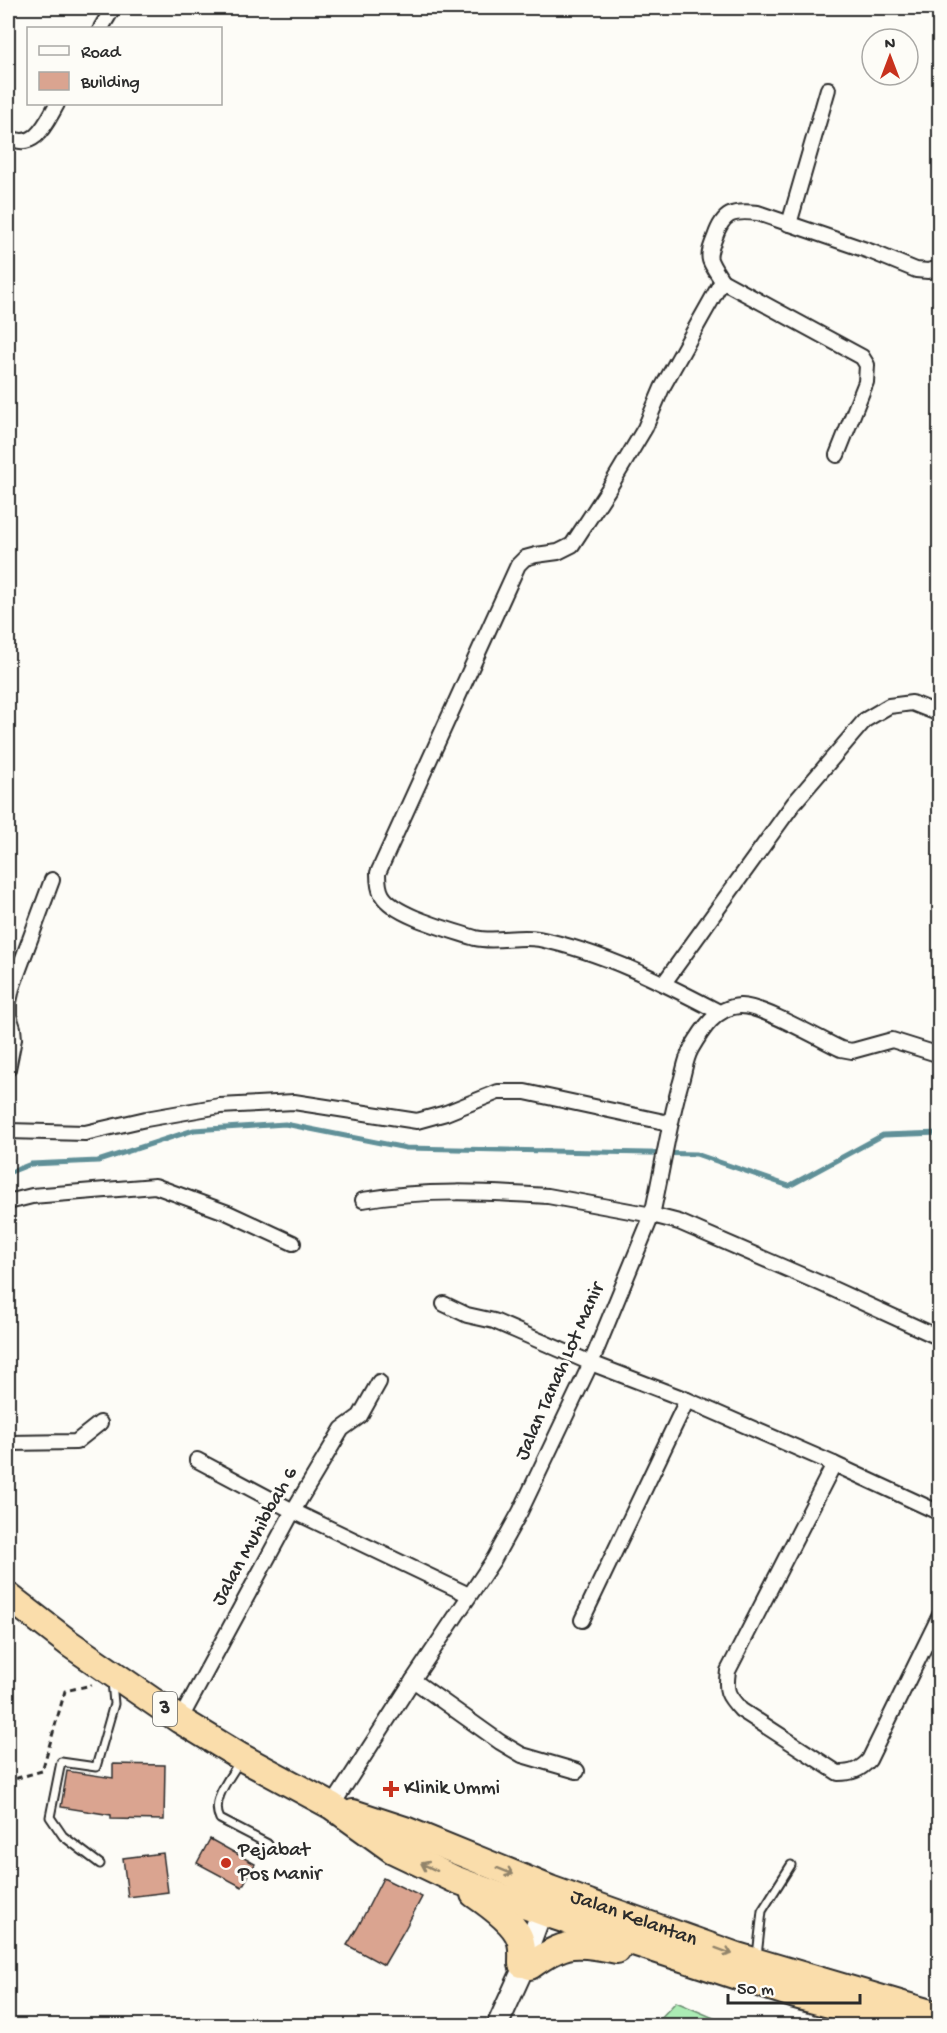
<svg xmlns="http://www.w3.org/2000/svg" width="947" height="2033" font-family="'Gochi Hand',sans-serif">
	<rect width="100%" height="100%" fill="#fdfcf7"/>
	<filter id="ink" filterUnits="userSpaceOnUse"><feTurbulence type="fractalNoise" baseFrequency=".0167" numOctaves="2"/><feDisplacementMap in="SourceGraphic" scale="12" xChannelSelector="R" yChannelSelector="G"/><feConvolveMatrix kernelMatrix="1 2 1 2 8 2 1 2 1" color-interpolation-filters="sRGB"/></filter>
	<g filter="url(#ink)">
		<path fill="#abecb4" stroke="#6b8c70" stroke-width="1.5" d="M676,2002L730,2025H654Z"/>
		<g fill="none" stroke-linecap="round" stroke-linejoin="round">
			<path stroke="#609098" stroke-width="5" d="M8,1173L31,1164L98,1161L194,1130L285,1124L406,1148L696,1154L789,1186L883,1135L940,1133"/>
		</g>
		<g fill="#daa490" stroke="#2b2b2b" stroke-width="1.5">
			<path d="M113,1764L165,1765L164,1820L111,1819V1815L61,1807L67,1771L113,1778Z"/>
			<path d="M210,1839L255,1864L242,1887L197,1863Z"/>
			<path d="M163,1853L168,1892L128,1897L123,1858Z"/>
			<path d="M383,1878L422,1897L405,1929L384,1965L347,1945L358,1927Z"/>
		</g>
		<g fill="none" stroke-linecap="round" stroke-linejoin="round">
			<g stroke="#2b2b2b" stroke-width="11">
				<g id="lane">
					<path d="M239,1762C230,1778 210,1800 220,1819L268,1844"/>
					<path d="M100,1864L63,1836L50,1817L61,1762L96,1767L114,1704L112,1681"/>
					<path d="M757,1956L762,1911L791,1865"/>
				</g>
			</g>
			<g stroke="#2b2b2b" stroke-width="18">
				<g id="street">
					<path d="M101,28L113,8"/>
					<path d="M8,137C35,152 46,123 57,104"/>
					<path d="M789,224L828,89"/>
					<path d="M722,281C718,274 713,268 710,260C708,253 712,245 715,237C723,213 732,210 758,213L872,252L916,270L928,271L940,268"/>
					<path d="M664,983L794,803L865,720L889,706L912,703L940,714"/>
					<path d="M719,1012C662,982 603,952 539,939C517,935 496,943 475,938C451,930 394,916 382,895C378,888 378,880 378,873L518,565L525,558L536,555L558,552L572,545L608,490L645,428L662,388L722,281L862,357L867,365L866,382L837,455"/>
					<path d="M8,1069L14,1039L13,1028L9,1016V1002L12,988L52,880"/>
					<path d="M8,1131L85,1133L146,1119L220,1106L294,1102L417,1121L446,1113L498,1092H525L669,1123"/>
					<path d="M363,1200C424,1189 487,1192 548,1196L652,1215C662,1171 668,1128 680,1085C684,1073 685,1060 691,1049C702,1030 716,1007 740,1006C761,1005 820,1039 841,1049L852,1051L892,1040L940,1055"/>
					<path d="M8,1202L32,1196L155,1186L228,1213L293,1243"/>
					<path d="M444,1304L467,1315L494,1321L591,1363L687,1400L834,1464L940,1513"/>
					<path d="M8,1443L76,1442L100,1423"/>
					<path d="M197,1460L293,1511L469,1595"/>
					<path d="M834,1464L728,1671C725,1691 727,1695 741,1710L838,1773C852,1773 860,1770 869,1760L940,1615"/>
					<path d="M582,1620L687,1400"/>
					<path d="M413,1680L500,1742L522,1755L577,1771"/>
					<path d="M180,1720L293,1511L342,1429L360,1416L379,1382"/>
					<path d="M332,1806L413,1680L494,1559L520,1512L591,1363L652,1215L679,1222L822,1284L940,1338"/>
				</g>
			</g>
			<g stroke="#2b2b2b" stroke-width="24">
				<path id="secondary" d="M497,2026L522,1971V1964L546,1900"/>
			</g>
			<g stroke="#2b2b2b" stroke-width="30">
				<g id="highway">
					<path d="M8,1596L70,1644L180,1720L241,1757L332,1806L393,1850L454,1879L554,1916L795,1995L913,2026"/>
					<path id="s1" d="M353,1813L405,1830L550,1889L737,1956L940,2016"/>
					<path d="M474,1894C487,1903 515,1923 520,1939C523,1946 522,1956 522,1964"/>
					<path d="M530,1966C565,1941 575,1941 617,1950"/>
				</g>
			</g>
			<path stroke="#2b2b2b" stroke-width="3" stroke-dasharray="6 4.5" stroke-linecap="butt" d="M8,1785L14,1779L42,1771L65,1691L92,1685"/>
			<use href="#lane" stroke="#fdfcf7" stroke-width="7"/>
			<use href="#street" stroke="#fdfcf7" stroke-width="14"/>
			<use href="#secondary" stroke="#fdfcf7" stroke-width="20"/>
			<use href="#highway" stroke="#faddab" stroke-width="26"/>
		</g>
		<defs><path id="oneway-shaft" d="M-6 0H5M1.5-3L5.5 0L1.5 3" fill="none" stroke-width="1.6" stroke-linecap="round" stroke-linejoin="round" transform="scale(1.5)"/></defs>
		<g stroke="#92846b">
			<use href="#oneway-shaft" transform="translate(429 1867) rotate(-155)"/>
			<use href="#oneway-shaft" transform="translate(505 1871) rotate(22)"/>
			<use href="#oneway-shaft" transform="translate(724 1951) rotate(20)"/>
		</g>
	</g>
	<g fill="#c8321e" stroke="#fdfcf7" stroke-width="2">
		<path d="M388 1780h6v6h6v6h-6v6h-6v-6h-6v-6h6z"/>
		<circle cx="226" cy="1863" r="6"/>
	</g>
	<g text-anchor="middle" dominant-baseline="central" stroke-width="6" stroke-linejoin="round" paint-order="stroke">
		<rect fill="#fdfcf7" stroke="#6a6a68" stroke-width="1.5" x="153" y="1692" width="24" height="34" rx="4.5"/>
		<g font-size="20" font-weight="bold" fill="#2b2b2b">
			<text x="165" y="1709">3</text>
		</g>
		<g font-size="21" fill="#2b2b2b" stroke="#fdfcf7">
			<text transform="translate(561 1372) rotate(-66)">Jalan Tanah Lot Manir</text>
			<text transform="translate(256 1537) rotate(-61)">Jalan Muhibbah 6</text>
			<text stroke="none"><textPath href="#s1" startOffset="300">Jalan Kelantan</textPath></text>
		</g>
		<g font-size="21" fill="#2b2b2b" stroke="#fdfcf7" text-anchor="start">
			<text x="404" y="1789">Klinik Ummi</text>
			<text x="238" y="1851">Pejabat<tspan x="238" dy="24">Pos Manir</tspan></text>
		</g>
	</g>
	<rect width="947" height="2033" fill="none" stroke="#fdfcf7" stroke-width="30"/>
	<rect x="15" y="15" width="917" height="2003" fill="none" stroke="#2b2b2b" stroke-width="2" filter="url(#ink)"/>
	<rect x="27" y="27" width="195" height="78" fill="#fdfcf7" stroke="#a9a8a5" stroke-width="1.5"/>
	<rect x="39" y="46" width="30" height="9" fill="#fdfcf7" stroke="#a9a8a5" stroke-width="1.5"/>
	<text x="81" y="57" font-size="18" fill="#2b2b2b">Road</text>
	<rect x="39" y="72" width="30" height="18" fill="#daa490" stroke="#a9a8a5" stroke-width="1.5"/>
	<text x="81" y="87" font-size="18" fill="#2b2b2b">Building</text>
	<g transform="translate(890 57)"><circle r="28" fill="#fdfcf7" stroke="#a9a8a5" stroke-width="1.5"/>
	<path d="M0-4.5L10 22L0 15L-10 22Z" fill="#c8321e"/>
	<text y="-9" font-size="16" font-weight="bold" text-anchor="middle" fill="#2b2b2b">N</text>
	</g>
	<path d="M728 1994v9h132v-9" fill="none" stroke="#2b2b2b" stroke-width="3"/>
	<text x="737" y="1994" font-size="18" fill="#2b2b2b" stroke="#fdfcf7" stroke-width="4.5" paint-order="stroke">50 m</text>
</svg>
